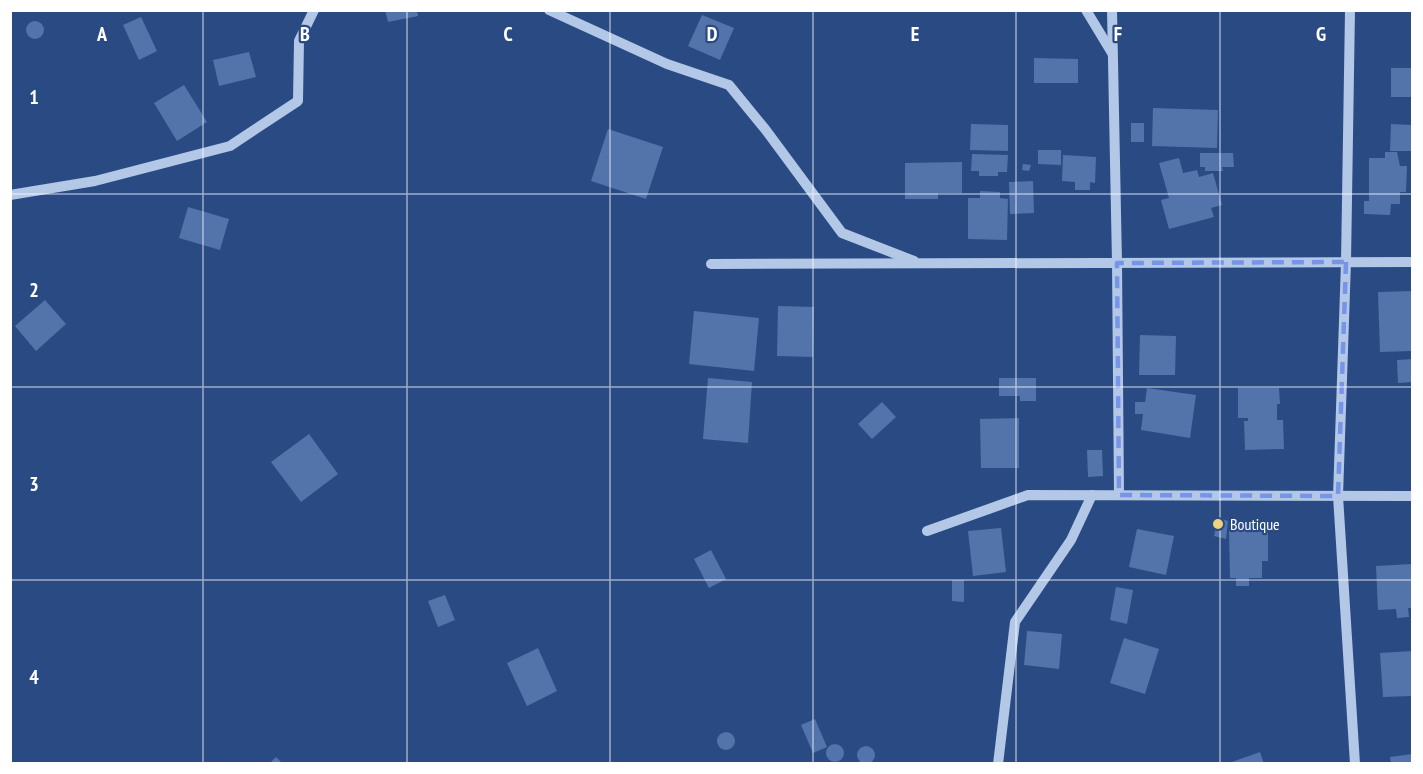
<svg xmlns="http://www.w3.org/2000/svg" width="1423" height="774" font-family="'PT Sans Narrow',sans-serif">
	<rect width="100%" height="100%" fill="#2a4a83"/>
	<g fill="#5373ab">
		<path d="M385,10H417L418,16L388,22Z"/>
		<path d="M702,15L734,28L720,60L688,46Z"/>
		<path d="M141,17L157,51L139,60L123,25Z"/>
		<circle cx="35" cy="30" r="9"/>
		<path d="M249,52L256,77L219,86L213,60Z"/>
		<path d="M1034,58L1078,59V83H1034Z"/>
		<rect x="1391" y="68" width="21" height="29"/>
		<path d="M184,85L207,122L177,141L154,103Z"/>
		<path d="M1153,108L1218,110L1217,148L1152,146Z"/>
		<rect x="1131" y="123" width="13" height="19"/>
		<path d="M971,124L1008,125V151L970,150Z"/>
		<path d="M1391,124L1412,125V151H1390Z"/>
		<path d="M608,129L663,147L646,199L591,181Z"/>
		<path d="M1038,150H1061V165L1038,164Z"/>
		<path d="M1385,152H1397L1400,166H1407L1406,192H1400V204H1391L1390,215L1364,214V201H1369V158H1385Z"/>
		<path d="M1200,153H1233L1234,167H1222L1223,171H1205V167H1200Z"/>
		<path d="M972,154L1008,155L1007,172H998V176H979V171H971Z"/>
		<path d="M1063,155L1096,157L1095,183L1090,182V190H1075V182L1062,181Z"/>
		<path d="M1179,158L1183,173L1197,170L1199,177L1213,173L1222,205L1211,208L1214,217L1169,229L1161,200L1169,198L1159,163Z"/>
		<path d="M962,162V193H938V199H905V163Z"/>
		<path d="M1023,164L1031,165L1029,171L1022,170Z"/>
		<path d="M1033,181L1034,213L1010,214L1009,182Z"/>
		<path d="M980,191L1000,192V198L1008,199L1007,240L968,239V198H980Z"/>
		<path d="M188,207L229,219L220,250L179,238Z"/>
		<path d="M1412,291V351L1380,352L1378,292Z"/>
		<path d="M45,300L66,324L36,351L15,326Z"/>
		<path d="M778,306L814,307L813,357L777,356Z"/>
		<path d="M694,311L759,318L754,371L689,364Z"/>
		<path d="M1140,335L1176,336L1175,375H1139Z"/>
		<path d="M1412,359V382L1398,383L1397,360Z"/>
		<path d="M708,378L752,382L748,443L703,439Z"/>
		<path d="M999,378H1036V401H1020V396H999Z"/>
		<path d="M1147,388L1196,395L1190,438L1141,430L1143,414H1135V402H1145Z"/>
		<path d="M1238,388H1279L1280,404H1277V420H1283L1284,449L1245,450L1244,421H1248V418H1238Z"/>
		<path d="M882,402L896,417L872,439L858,424Z"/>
		<path d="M1019,418V468H981L980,419Z"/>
		<path d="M309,434L338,474L301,502L271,462Z"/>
		<path d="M1087,450H1102L1103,476L1088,477Z"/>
		<path d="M1218,518L1228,521L1226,539L1214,536Z"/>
		<path d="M1001,528L1006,572L973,576L968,531Z"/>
		<path d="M1137,529L1174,536L1166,575L1129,567Z"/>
		<path d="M1229,530H1268V561H1262V578H1249V586H1236V578H1230Z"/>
		<path d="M711,550L726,579L709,588L694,559Z"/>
		<path d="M1412,564V608H1408L1409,617L1397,618L1396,609L1378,610L1376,566Z"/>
		<path d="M952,580H964V602L952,601Z"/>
		<path d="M1116,587L1133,590L1127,624L1110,620Z"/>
		<path d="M445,595L455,620L438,627L428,601Z"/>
		<path d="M1027,631L1062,634L1059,669L1024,665Z"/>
		<path d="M1124,638L1159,649L1145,694L1110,683Z"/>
		<path d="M538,648L557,691L527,706L507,663Z"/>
		<path d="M1412,651V696L1383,697L1380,653Z"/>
		<path d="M815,719L827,747L813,753L801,725Z"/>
		<circle cx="726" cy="741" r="9"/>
		<circle cx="835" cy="753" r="9"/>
		<circle cx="866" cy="755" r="9"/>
		<path d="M1260,752L1264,764H1229V763Z"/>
		<path d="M1412,754V764H1391L1390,757Z"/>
		<path d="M276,757L283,764H269Z"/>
	</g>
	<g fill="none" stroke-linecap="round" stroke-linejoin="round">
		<g stroke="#b3c7e6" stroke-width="10">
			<path d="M549,10L667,64L729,85L765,129L842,233L914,261"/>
			<path d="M1086,10L1112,53"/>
			<path d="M1112,10L1117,263L1119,495"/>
			<path d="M1350,10L1346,262L1338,496L1355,764"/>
			<path d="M10,195L95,181L230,146L298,101L299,41L314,10"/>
			<path d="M711,264L1412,262"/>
			<path d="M927,531L1028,495L1412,496"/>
			<path d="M998,764L1015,622L1071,540L1092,495"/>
		</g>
	</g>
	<path fill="none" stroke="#7795e8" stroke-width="4.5" stroke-dasharray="12 8" stroke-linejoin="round" d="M1346,262L1338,496L1119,495L1117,263Z"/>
	<path fill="none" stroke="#fff" stroke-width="1.5" stroke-opacity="0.55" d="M203,10V764M407,10V764M610,10V764M813,10V764M1016,10V764M1220,10V764M10,194H1412M10,387H1412M10,580H1412"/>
	<circle fill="#edd47b" stroke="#2a4a83" stroke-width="2" cx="1218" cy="524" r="6"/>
	<g text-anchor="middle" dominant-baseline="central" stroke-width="4.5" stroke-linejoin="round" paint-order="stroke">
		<g font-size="16" fill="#fff" stroke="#2a4a83" text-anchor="start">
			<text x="1230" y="524">Boutique</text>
		</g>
	</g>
	<g font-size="20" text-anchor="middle" font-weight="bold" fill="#fff" stroke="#2a4a83" stroke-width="4.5" stroke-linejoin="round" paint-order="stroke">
		<text x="102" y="41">A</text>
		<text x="305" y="41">B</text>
		<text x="508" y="41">C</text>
		<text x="712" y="41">D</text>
		<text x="915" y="41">E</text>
		<text x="1118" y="41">F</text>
		<text x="1321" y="41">G</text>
		<text x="34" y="104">1</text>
		<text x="34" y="297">2</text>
		<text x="34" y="491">3</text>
		<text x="34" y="684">4</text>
	</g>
	<rect width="1423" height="774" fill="none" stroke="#ffffff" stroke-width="24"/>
</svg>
